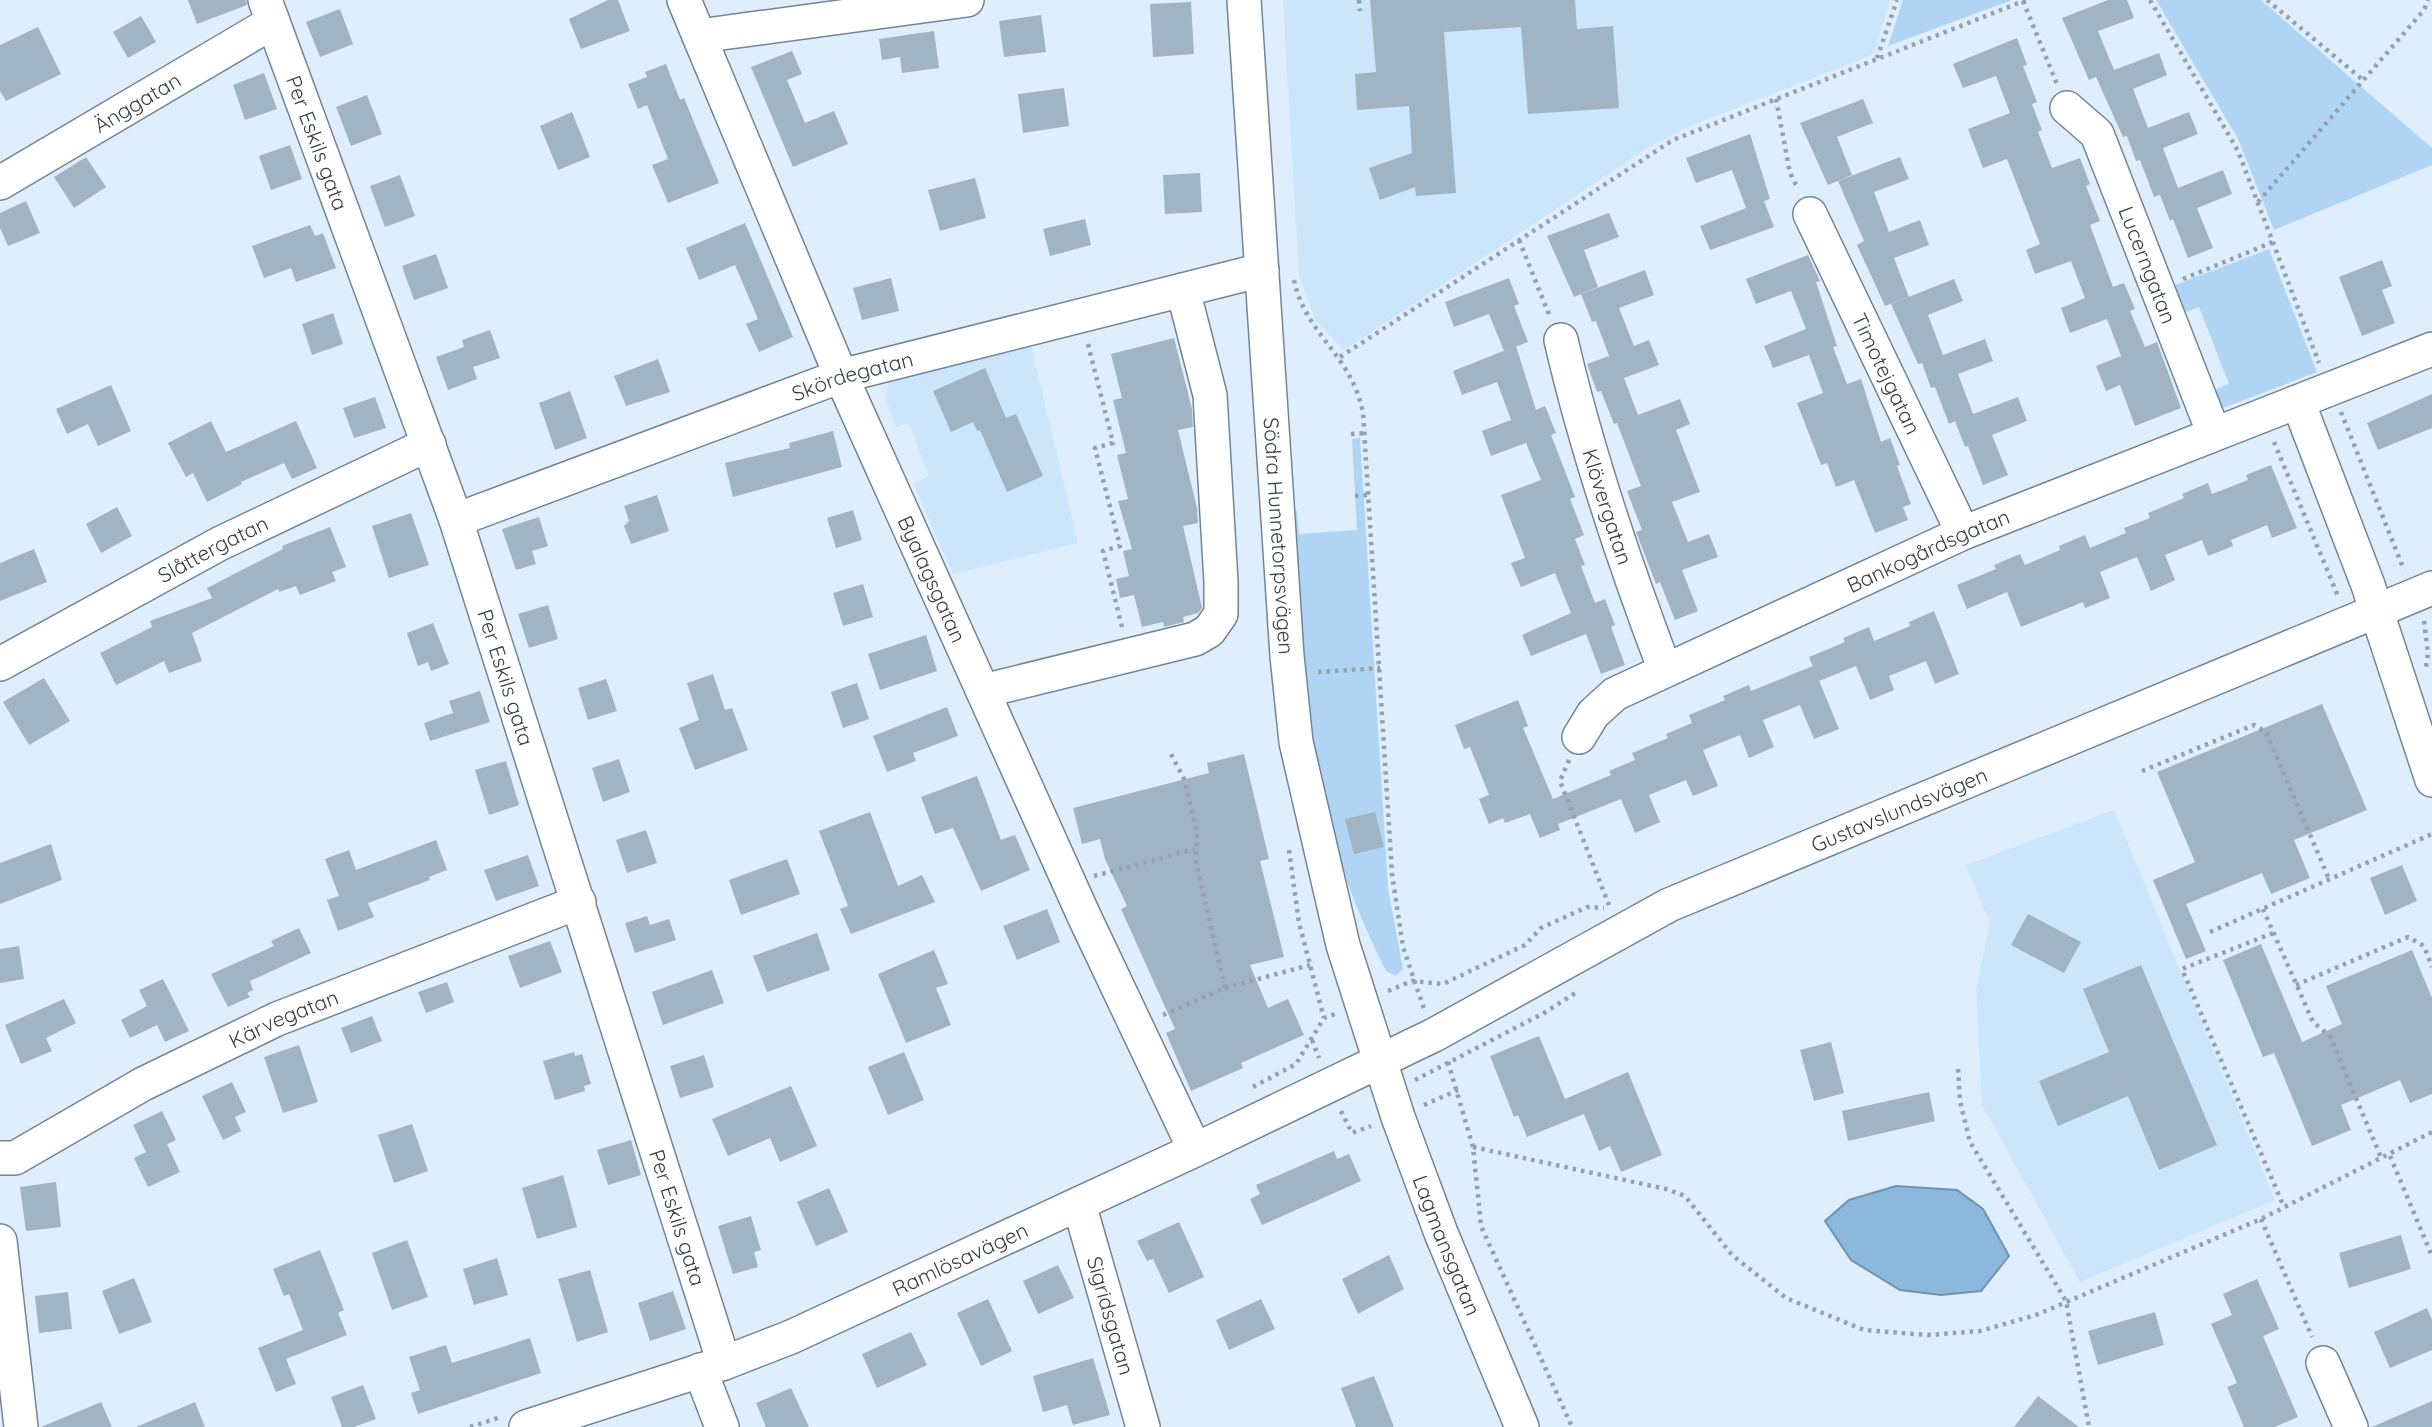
<svg xmlns="http://www.w3.org/2000/svg" width="2432" height="1427" font-family="Quicksand,sans-serif">
	<rect width="100%" height="100%" fill="#deeefc"/>
	<g fill="#cbe5fb">
		<path d="M1283,0H1890L1874,54L1693,125L1652,145L1344,350L1316,321L1299,276Z"/>
		<path d="M1030,342L1078,543L953,574L913,483L929,477L909,423L896,427L885,397L891,376Z"/>
		<path d="M2114,810L2275,1200L2080,1282L1982,1105L1976,990L1990,923L1966,865Z"/>
	</g>
	<g fill="#b0d5f4">
		<path d="M1903,0H2012L1888,46Z"/>
		<path d="M2156,0H2261L2432,148V165L2274,230L2238,139Z"/>
		<path d="M2269,249L2317,372L2218,410L2211,391L2229,384L2199,307L2181,314L2170,287Z"/>
		<path d="M1360,438L1388,888L1403,969L1396,976L1386,971C1348,895 1318,809 1308,724C1299,654 1298,582 1292,512L1297,511L1299,534L1357,530L1352,439Z"/>
	</g>
	<path fill="#8cb8dd" stroke="#7293af" stroke-width="2" d="M1896,1186L1957,1190L1983,1209L2009,1256L1981,1291L1941,1295L1900,1290L1851,1260L1825,1221L1849,1200Z"/>
	<g fill="#a1b4c4">
		<path d="M188,0H246L247,5L197,24Z"/>
		<path d="M608,0H618L630,31L581,49L569,19Z"/>
		<path d="M1370,0H1575L1577,29L1613,26L1619,108L1528,114L1521,27L1444,32L1456,193L1416,196L1415,187L1380,200L1369,168L1412,153L1409,106L1357,110L1355,74L1376,72Z"/>
		<path d="M2108,0H2127L2134,18L2098,31L2114,70L2159,53L2167,75L2133,89L2148,128L2189,112L2198,134L2163,148L2178,188L2223,170L2232,194L2197,208L2213,248L2188,258L2173,219L2170,221L2160,195L2154,197L2140,160L2136,161L2127,136L2123,137L2096,77L2089,80L2062,18Z"/>
		<path d="M1191,2L1194,54L1153,57L1150,4Z"/>
		<path d="M340,9L353,44L320,57L306,22Z"/>
		<path d="M1041,15L1046,52L1004,57L999,21Z"/>
		<path d="M141,16L156,42L128,58L113,32Z"/>
		<path d="M38,27L61,74L6,101L0,91V45Z"/>
		<path d="M934,31L939,68L902,73L900,57L882,60L879,39Z"/>
		<path d="M2017,38L2027,65L2023,66L2037,102L2032,104L2042,130L2038,132L2052,168L2080,158L2090,184L2086,186L2100,221L2090,225L2113,287L2124,283L2135,309L2130,311L2145,347L2157,342L2181,408L2135,426L2120,385L2106,391L2096,366L2121,356L2107,319L2070,333L2061,308L2085,298L2071,261L2035,274L2026,250L2040,244L2007,159L1983,168L1968,129L2010,113L1996,76L1963,88L1953,64Z"/>
		<path d="M792,51L802,74L787,80L805,123L834,111L848,144L793,167L751,67Z"/>
		<path d="M666,64L680,100L684,98L719,183L668,203L652,165L668,159L647,105L638,109L628,84L647,77L645,72Z"/>
		<path d="M264,73L277,109L245,120L233,85Z"/>
		<path d="M1064,88L1069,126L1023,133L1018,94Z"/>
		<path d="M367,95L382,134L351,146L336,107Z"/>
		<path d="M1863,99L1873,123L1837,137L1852,175L1828,185L1800,123Z"/>
		<path d="M572,112L590,157L558,170L540,126Z"/>
		<path d="M1750,134L1770,199L1764,201L1774,227L1710,250L1700,226L1746,208L1732,170L1696,183L1686,158Z"/>
		<path d="M290,145L302,179L271,190L259,156Z"/>
		<path d="M86,157L106,187L74,208L54,177Z"/>
		<path d="M1900,157L1909,179L1874,192L1889,232L1920,220L1929,245L1894,258L1909,297L1885,306L1857,245L1864,241L1838,181Z"/>
		<path d="M1200,173L1202,212L1165,214L1163,175Z"/>
		<path d="M400,175L415,216L385,227L370,186Z"/>
		<path d="M975,178L986,218L940,231L928,190Z"/>
		<path d="M26,201L40,233L8,246L0,228V213Z"/>
		<path d="M1609,213L1619,237L1584,250L1598,287L1574,297L1547,236Z"/>
		<path d="M1085,219L1091,245L1050,256L1043,229Z"/>
		<path d="M745,223L793,337L759,352L746,324L758,319L735,265L699,280L686,248Z"/>
		<path d="M310,225L315,236L323,233L336,268L296,282L291,268L264,278L252,246Z"/>
		<path d="M436,254L448,288L414,300L402,266Z"/>
		<path d="M1808,255L1820,281L1816,282L1837,346L1833,347L1847,384L1861,379L1881,442L1890,438L1900,465L1897,466L1911,504L1903,507L1908,520L1875,533L1854,480L1836,487L1827,463L1821,465L1797,403L1823,393L1809,355L1773,368L1764,346L1806,329L1791,291L1756,304L1746,279Z"/>
		<path d="M2382,260L2392,286L2382,290L2395,323L2362,336L2339,277Z"/>
		<path d="M1645,270L1654,295L1619,308L1634,346L1649,340L1659,365L1624,378L1638,415L1680,399L1690,424L1676,430L1700,492L1672,502L1688,542L1709,534L1718,557L1682,570L1698,611L1675,620L1660,582L1656,584L1636,532L1642,530L1627,491L1641,486L1617,423L1614,424L1601,391L1597,392L1587,364L1609,356L1596,321L1592,322L1581,294Z"/>
		<path d="M891,278L899,311L862,320L853,288Z"/>
		<path d="M1509,278L1519,304L1514,306L1528,342L1504,351L1489,314L1454,327L1445,302Z"/>
		<path d="M1954,279L1963,301L1928,315L1943,355L1985,339L1993,361L1958,374L1973,414L2018,397L2027,421L1992,435L2008,475L1983,485L1968,446L1965,447L1955,421L1949,424L1935,387L1931,388L1922,363L1918,364L1891,304Z"/>
		<path d="M333,313L343,344L312,355L302,324Z"/>
		<path d="M490,330L500,358L473,367L477,379L448,390L436,357L464,347L462,340Z"/>
		<path d="M1174,338L1192,409L1193,427L1178,430L1197,508L1198,523L1183,526L1202,608L1198,613L1183,617L1184,622L1164,627L1163,622L1142,627L1134,595L1120,598L1116,579L1129,576L1123,551L1132,549L1118,501L1128,499L1117,455L1126,453L1113,400L1122,398L1111,354Z"/>
		<path d="M1516,346L1536,410L1545,406L1556,433L1551,435L1575,497L1570,499L1584,535L1575,539L1585,565L1581,566L1595,603L1605,599L1615,625L1611,627L1625,665L1601,674L1586,634L1531,656L1522,635L1571,613L1555,573L1521,587L1511,563L1525,558L1501,495L1541,480L1526,443L1491,456L1482,431L1511,420L1497,382L1462,395L1453,371Z"/>
		<path d="M658,359L670,392L626,406L614,376Z"/>
		<path d="M985,368L1006,418L1016,414L1043,476L1007,492L980,430L977,431L973,422L951,432L933,391Z"/>
		<path d="M111,385L131,431L98,446L88,424L67,434L56,409Z"/>
		<path d="M570,391L587,438L555,450L539,403Z"/>
		<path d="M2432,394V428L2378,450L2367,423Z"/>
		<path d="M375,397L386,428L354,438L343,408Z"/>
		<path d="M211,421L226,452L296,421L317,468L292,479L284,463L241,482L242,484L207,502L193,473L186,477L168,443Z"/>
		<path d="M833,431L842,467L733,497L725,463L790,448L789,443Z"/>
		<path d="M2271,465L2297,528L2272,538L2267,525L2231,540L2233,546L2208,556L2202,540L2165,555L2175,580L2151,591L2137,557L2100,572L2110,598L2085,608L2083,602L2021,627L2007,592L1967,609L1957,585L1996,569L1994,565L2020,554L2025,565L2060,550L2059,546L2085,535L2090,548L2126,533L2124,528L2150,518L2148,513L2184,498L2182,494L2208,483L2212,494L2248,480L2246,475Z"/>
		<path d="M657,495L669,531L631,544L624,526L629,521L624,506Z"/>
		<path d="M117,507L132,536L101,553L86,524Z"/>
		<path d="M853,510L862,540L836,548L827,518Z"/>
		<path d="M411,513L429,565L389,578L372,526Z"/>
		<path d="M539,517L548,546L532,551L536,564L516,570L502,529Z"/>
		<path d="M330,527L346,567L332,572L336,581L300,595L296,586L279,592L278,589L192,633L202,661L169,673L164,661L116,685L100,653L152,627L150,621L212,598L207,588L283,549L282,546Z"/>
		<path d="M34,549L47,582L0,601V563Z"/>
		<path d="M863,584L873,617L843,626L833,593Z"/>
		<path d="M548,605L558,639L529,648L518,614Z"/>
		<path d="M1934,611L1959,674L1935,684L1926,661L1889,676L1894,690L1870,700L1856,666L1819,681L1809,657L1845,642L1843,638L1869,627L1874,641L1910,626L1909,622Z"/>
		<path d="M433,623L449,664L431,671L428,662L418,666L407,633Z"/>
		<path d="M926,635L937,671L880,690L868,654Z"/>
		<path d="M1813,666L1839,729L1814,739L1800,705L1763,720L1774,747L1749,758L1740,735L1703,750L1718,786L1693,796L1686,780L1649,795L1660,822L1635,833L1621,799L1558,824L1560,830L1540,838L1530,814L1505,823L1503,818L1489,824L1479,799L1489,795L1470,747L1464,749L1455,725L1518,700L1528,726L1523,728L1553,799L1611,775L1609,771L1635,760L1632,753L1668,738L1666,734L1692,723L1689,715L1725,700L1723,696L1749,685L1751,691Z"/>
		<path d="M713,674L725,710L732,708L748,750L695,770L679,728L699,720L687,683Z"/>
		<path d="M44,678L70,721L29,745L3,702Z"/>
		<path d="M606,679L617,711L588,720L578,688Z"/>
		<path d="M857,683L869,719L843,728L831,692Z"/>
		<path d="M480,691L490,722L430,741L424,723L453,713L449,701Z"/>
		<path d="M2322,704L2367,810L2294,840L2310,878L2271,894L2262,873L2186,904L2206,951L2186,959L2153,880L2195,862L2157,772Z"/>
		<path d="M947,707L958,736L913,753L916,761L887,772L873,736Z"/>
		<path d="M1244,754L1269,859L1260,861L1284,957L1250,965L1268,1008L1288,999L1304,1035L1241,1063L1243,1068L1191,1091L1166,1033L1175,1029L1121,909L1127,906L1105,859L1100,839L1082,844L1073,808L1209,773L1207,763Z"/>
		<path d="M619,759L630,792L603,802L592,768Z"/>
		<path d="M506,761L519,805L489,815L475,770Z"/>
		<path d="M977,776L1001,840L1015,835L1030,870L981,891L953,828L935,834L921,797Z"/>
		<path d="M870,812L898,886L922,875L935,902L851,934L840,909L848,906L819,831Z"/>
		<path d="M1375,812L1384,847L1354,854L1345,819Z"/>
		<path d="M646,830L657,863L627,873L616,840Z"/>
		<path d="M436,840L447,870L429,877L430,880L368,903L374,917L338,931L327,900L339,896L325,859L349,850L356,870Z"/>
		<path d="M51,844L62,880L0,904V863Z"/>
		<path d="M528,855L539,886L496,901L484,870Z"/>
		<path d="M787,859L800,894L741,915L729,880Z"/>
		<path d="M2402,865L2417,901L2385,915L2370,878Z"/>
		<path d="M1047,909L1060,942L1017,960L1003,926Z"/>
		<path d="M2028,914L2081,942L2064,973L2011,945Z"/>
		<path d="M647,916L650,925L669,919L676,940L635,953L625,923Z"/>
		<path d="M299,928L311,953L250,981L253,990L247,993L250,997L228,1007L211,974L274,946L271,941Z"/>
		<path d="M817,933L830,970L767,992L753,956Z"/>
		<path d="M550,941L562,972L520,988L508,956Z"/>
		<path d="M2261,944L2302,1042L2342,1024L2326,986L2412,950L2432,998V1094L2410,1103L2400,1080L2341,1105L2351,1130L2312,1146L2274,1053L2263,1057L2223,960Z"/>
		<path d="M19,946L24,979L0,983V949Z"/>
		<path d="M934,950L948,984L936,988L951,1025L906,1043L878,974Z"/>
		<path d="M2141,965L2217,1145L2159,1170L2128,1096L2058,1126L2039,1081L2109,1052L2083,989Z"/>
		<path d="M712,970L724,1003L663,1025L652,992Z"/>
		<path d="M163,979L189,1031L165,1042L157,1025L130,1038L121,1020L147,1006L139,990Z"/>
		<path d="M447,982L454,1002L426,1013L418,992Z"/>
		<path d="M64,999L76,1023L46,1038L52,1051L21,1064L5,1025Z"/>
		<path d="M372,1016L382,1041L351,1053L341,1028Z"/>
		<path d="M1539,1036L1565,1099L1628,1072L1662,1155L1621,1172L1610,1146L1599,1151L1584,1114L1527,1137L1518,1115L1514,1117L1490,1056Z"/>
		<path d="M1831,1042L1844,1093L1814,1101L1800,1050Z"/>
		<path d="M299,1045L318,1102L283,1113L264,1057Z"/>
		<path d="M574,1052L575,1056L582,1054L591,1084L584,1086L585,1091L555,1100L543,1061Z"/>
		<path d="M904,1052L924,1100L888,1115L868,1067Z"/>
		<path d="M704,1055L714,1087L680,1098L670,1066Z"/>
		<path d="M232,1082L246,1112L235,1117L241,1131L223,1140L202,1096Z"/>
		<path d="M791,1086L817,1146L780,1162L770,1138L728,1156L712,1119Z"/>
		<path d="M1929,1092L1935,1121L1848,1141L1842,1111Z"/>
		<path d="M162,1111L176,1140L167,1144L180,1172L148,1187L134,1158L146,1152L133,1125Z"/>
		<path d="M412,1124L428,1171L394,1183L378,1135Z"/>
		<path d="M631,1140L641,1175L608,1185L597,1150Z"/>
		<path d="M1334,1151L1337,1159L1349,1154L1361,1181L1262,1225L1250,1199L1260,1194L1256,1185Z"/>
		<path d="M563,1175L577,1227L537,1239L522,1188Z"/>
		<path d="M56,1182L61,1227L26,1231L20,1187Z"/>
		<path d="M829,1188L848,1232L816,1246L797,1202Z"/>
		<path d="M751,1216L761,1250L754,1252L758,1267L733,1274L718,1226Z"/>
		<path d="M1179,1222L1204,1277L1169,1293L1153,1259L1147,1261L1137,1241Z"/>
		<path d="M2401,1235L2411,1269L2349,1288L2339,1253Z"/>
		<path d="M407,1240L428,1297L392,1310L372,1253Z"/>
		<path d="M320,1250L344,1310L338,1313L347,1335L286,1359L296,1384L276,1392L258,1348L303,1330L289,1294L284,1296L273,1269Z"/>
		<path d="M1389,1255L1404,1289L1358,1314L1342,1279Z"/>
		<path d="M497,1258L508,1295L474,1305L463,1269Z"/>
		<path d="M1058,1265L1074,1298L1038,1314L1023,1281Z"/>
		<path d="M590,1270L608,1332L577,1342L558,1279Z"/>
		<path d="M134,1278L152,1322L119,1334L102,1291Z"/>
		<path d="M2257,1279L2279,1329L2263,1336L2298,1417L2275,1427H2244L2227,1387L2237,1383L2211,1324L2232,1315L2223,1294Z"/>
		<path d="M673,1291L686,1329L650,1341L638,1303Z"/>
		<path d="M68,1292L72,1329L39,1333L35,1296Z"/>
		<path d="M988,1299L1012,1351L981,1366L957,1313Z"/>
		<path d="M1261,1299L1275,1329L1229,1350L1216,1320Z"/>
		<path d="M2427,1308L2432,1320V1350L2390,1368L2374,1332Z"/>
		<path d="M2155,1312L2164,1345L2098,1365L2088,1331Z"/>
		<path d="M911,1332L927,1365L877,1388L862,1354Z"/>
		<path d="M530,1338L541,1373L418,1414L411,1393L420,1390L409,1357L446,1345L452,1363Z"/>
		<path d="M1093,1358L1110,1415L1073,1425L1067,1405L1043,1412L1033,1376Z"/>
		<path d="M1374,1376L1394,1427H1356L1341,1388Z"/>
		<path d="M363,1385L376,1419L354,1427H342L331,1397Z"/>
		<path d="M791,1388L809,1427H766L756,1403Z"/>
		<path d="M2038,1396L2079,1427H2014Z"/>
		<path d="M2432,1401V1427H2372Z"/>
		<path d="M101,1402L112,1427H41Z"/>
		<path d="M195,1402L205,1427H136Z"/>
	</g>
	<g fill="none" stroke-linecap="round" stroke-linejoin="round">
		<g stroke="#738594" stroke-width="36">
			<g id="minor">
				<path id="s1" d="M265,0L456,520L724,1363"/>
				<path id="s2" d="M684,0L841,376L1084,916L1195,1150"/>
				<path id="s3" d="M1244,0L1287,656L1296,742L1343,945L1398,1117L1441,1233L1522,1427"/>
				<path d="M699,36L967,0"/>
				<path id="s4" d="M2067,108L2097,134L2214,434"/>
				<path id="s5" d="M0,183L273,22"/>
				<path id="s6" d="M1810,214L1963,533"/>
				<path id="s7" d="M1561,340C1587,453 1624,562 1665,670"/>
				<path d="M2298,402L2368,585L2432,780"/>
				<path id="s8" d="M456,520L841,376L1262,270"/>
				<path id="s9" d="M0,664L219,544L429,444"/>
				<path d="M983,691L1195,639L1209,631L1221,614V582L1210,395L1183,290"/>
				<path id="s10" d="M1579,737L1593,714L1615,694L1963,533L2432,349"/>
				<path id="s11" d="M0,1158H15L143,1084L277,1019L579,902"/>
				<path id="s12" d="M1079,1204L1143,1427"/>
				<path d="M0,1241L21,1427"/>
				<path d="M2323,1363L2351,1427"/>
				<path d="M700,1370L722,1427"/>
				<path id="s13" d="M526,1427L724,1363L791,1337L1195,1150L1434,1035L1669,905L2432,588"/>
			</g>
		</g>
		<g stroke="#95a1ac" stroke-width="4.5" stroke-dasharray="3.5 5" stroke-linecap="butt">
			<path d="M1359,0L1360,11"/>
			<path d="M2150,0L2238,151L2319,363"/>
			<path d="M2267,0L2363,80"/>
			<path d="M2023,1L2057,84"/>
			<path d="M1877,58L1897,0"/>
			<path d="M1776,99L1790,173L1798,189"/>
			<path d="M2258,202L2424,10L2428,0"/>
			<path d="M1519,240L1550,317"/>
			<path d="M2183,279L2273,242"/>
			<path d="M1294,280C1305,334 1352,355 1363,413L1392,874L1403,947L1424,1009"/>
			<path d="M1088,344L1113,443L1095,448L1120,546L1103,551L1122,627"/>
			<path d="M1340,357L1673,140L2026,0"/>
			<path d="M2341,412L2404,570"/>
			<path d="M1351,434L1365,433"/>
			<path d="M2274,442L2338,596"/>
			<path d="M1355,496L1368,495"/>
			<path d="M2424,621L2428,654L2426,667"/>
			<path d="M1318,672L1380,668"/>
			<path d="M1569,760L1560,781L1609,905"/>
			<path d="M2142,771L2254,725L2266,732L2329,879"/>
			<path d="M1289,850L1299,923L1324,1018"/>
			<path d="M1094,876L1195,849"/>
			<path d="M2263,909L2313,1022L2330,1036L2382,1160"/>
			<path d="M2210,932L2432,834"/>
			<path d="M2273,933L2182,969L2284,1207"/>
			<path d="M2296,985L2408,937L2424,946L2432,967"/>
			<path d="M1225,988L1310,965"/>
			<path d="M1388,991L1412,981L1443,984L1525,945L1541,928L1587,907L1604,908"/>
			<path d="M1163,1015L1225,988L1196,862L1197,832L1184,779L1171,754"/>
			<path d="M1312,1040L1319,1058"/>
			<path d="M1448,1062L1473,1147L1481,1226L1572,1427"/>
			<path d="M1958,1069L1960,1101L1970,1142L2066,1301L2089,1427"/>
			<path d="M1415,1080L1544,1013L1577,992"/>
			<path d="M1253,1087L1296,1064L1324,1018L1335,1014"/>
			<path d="M1424,1105L1458,1090"/>
			<path d="M1341,1111L1352,1133L1371,1126"/>
			<path d="M1473,1147L1666,1189L1685,1196L1732,1255L1786,1298L1864,1330L1928,1335L1980,1331L2036,1315L2261,1219L2432,1132"/>
			<path d="M2390,1156L2432,1256"/>
			<path d="M2261,1219L2312,1337"/>
			<path d="M470,1427L501,1417"/>
		</g>
		<use href="#minor" stroke="#fff" stroke-width="33"/>
	</g>
	<g text-anchor="middle" dominant-baseline="central" stroke-width="5" stroke-linejoin="round" paint-order="stroke">
		<g font-size="21" fill="#363e44" stroke="#fff">
			<text stroke="none"><textPath href="#s5" startOffset="159">Änggatan</textPath></text>
			<text stroke="none"><textPath href="#s1" startOffset="152">Per Eskils gata</textPath></text>
			<text stroke="none"><textPath href="#s4" startOffset="180">Lucerngatan</textPath></text>
			<text stroke="none"><textPath href="#s6" startOffset="177">Timotejgatan</textPath></text>
			<text stroke="none"><textPath href="#s8" startOffset="422">Skördegatan</textPath></text>
			<text stroke="none"><textPath href="#s7" startOffset="173">Klövergatan</textPath></text>
			<text stroke="none"><textPath href="#s3" startOffset="537">Södra Hunnetorpsvägen</textPath></text>
			<text stroke="none"><textPath href="#s9" startOffset="242">Slåttergatan</textPath></text>
			<text stroke="none"><textPath href="#s10" startOffset="401">Bankogårdsgatan</textPath></text>
			<text stroke="none"><textPath href="#s2" startOffset="630">Byalagsgatan</textPath></text>
			<text stroke="none"><textPath href="#s1" startOffset="719">Per Eskils gata</textPath></text>
			<text stroke="none"><textPath href="#s13" startOffset="1508">Gustavslundsvägen</textPath></text>
			<text stroke="none"><textPath href="#s11" startOffset="318">Kärvegatan</textPath></text>
			<text stroke="none"><textPath href="#s1" startOffset="1286">Per Eskils gata</textPath></text>
			<text stroke="none"><textPath href="#s3" startOffset="1270">Lagmansgatan</textPath></text>
			<text stroke="none"><textPath href="#s13" startOffset="466">Ramlösavägen</textPath></text>
			<text stroke="none"><textPath href="#s12" startOffset="116">Sigridsgatan</textPath></text>
		</g>
	</g>
</svg>
